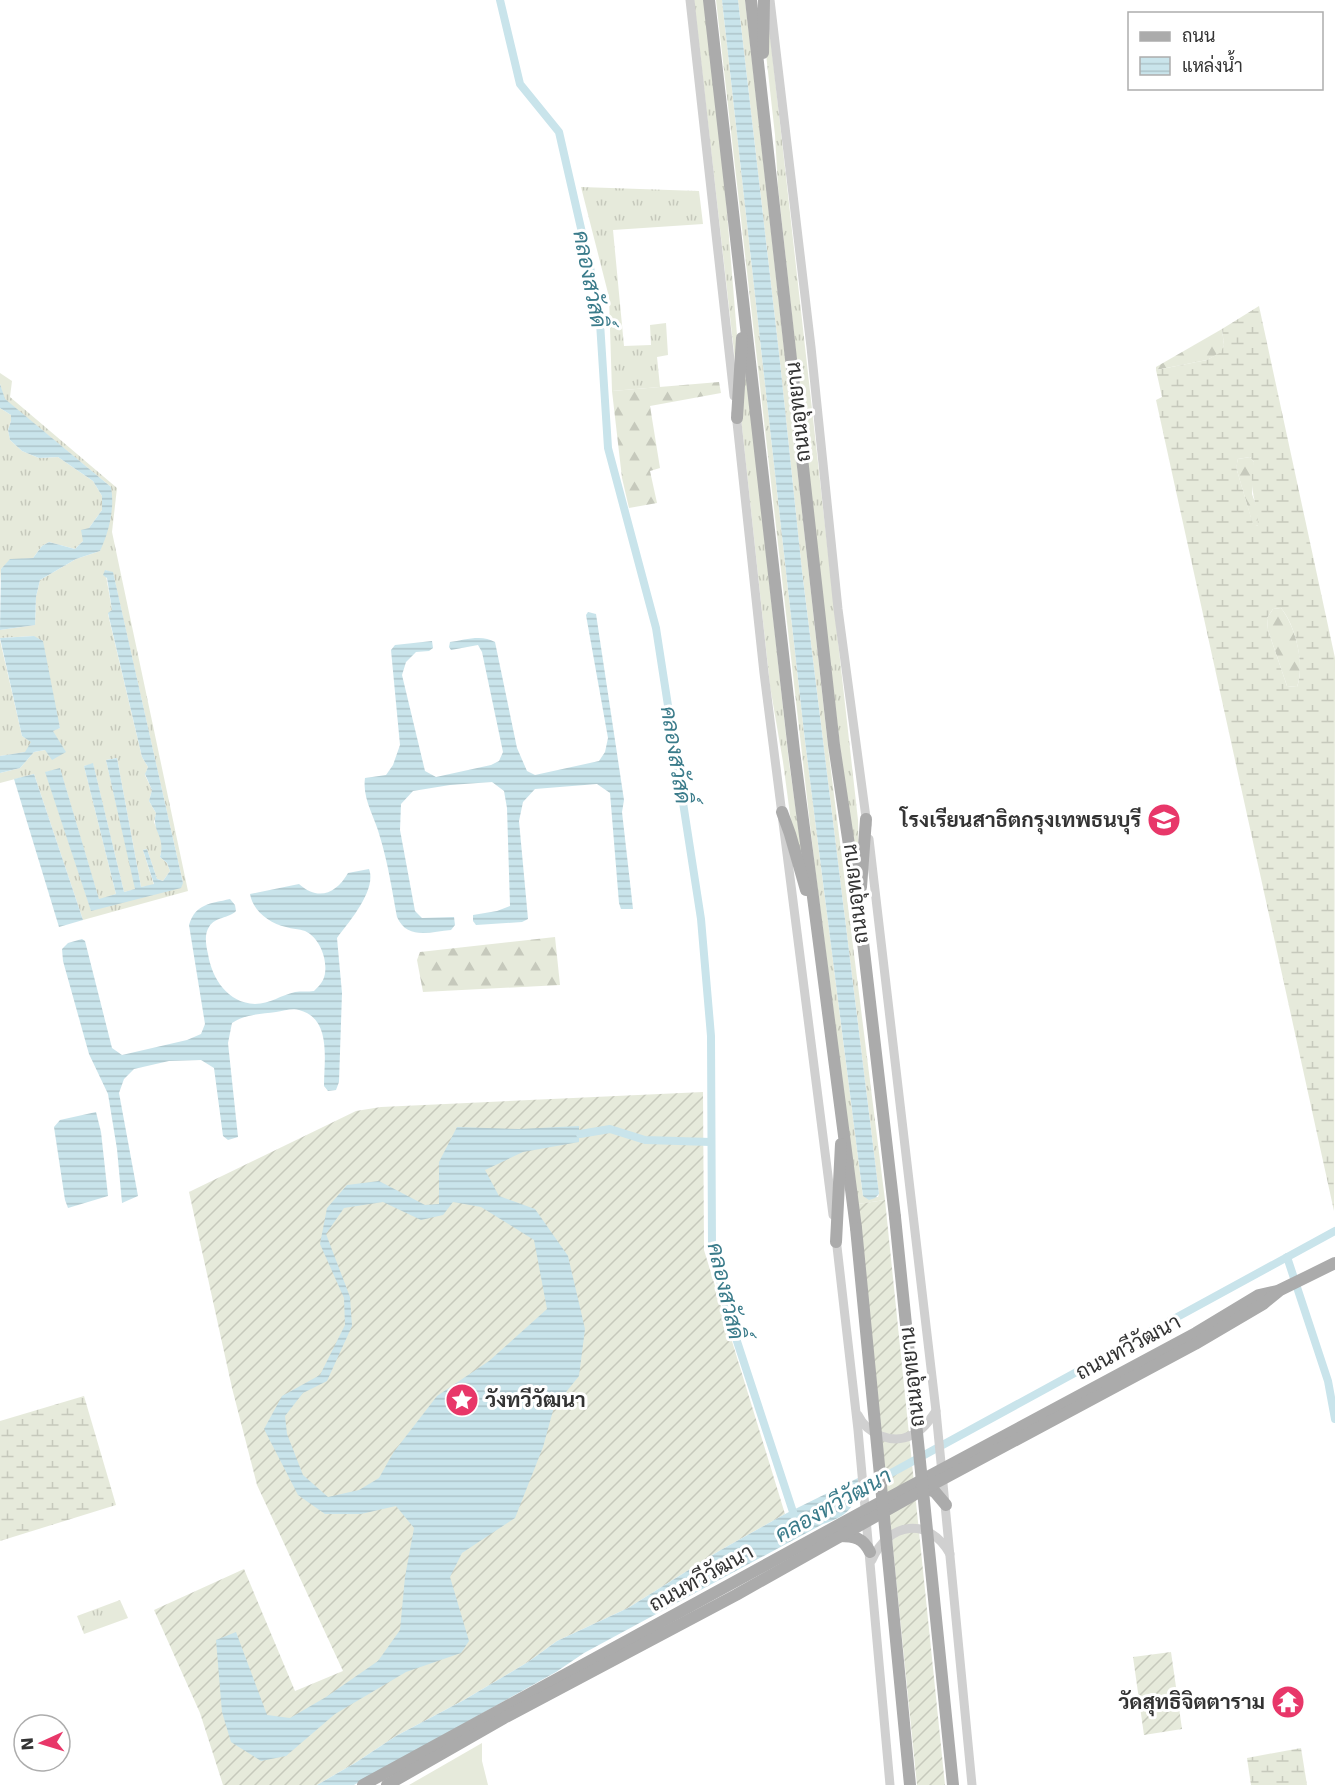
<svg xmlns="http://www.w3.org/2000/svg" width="1335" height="1785" font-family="'DejaVu Sans',Sarabun,sans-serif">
	<defs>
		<pattern id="grass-tufts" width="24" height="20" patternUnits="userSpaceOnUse" patternTransform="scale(1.5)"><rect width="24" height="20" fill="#e6eadb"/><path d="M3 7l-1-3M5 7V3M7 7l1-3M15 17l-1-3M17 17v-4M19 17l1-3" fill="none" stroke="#c6c9bc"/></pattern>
		<pattern id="forest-firs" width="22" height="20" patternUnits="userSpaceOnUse" patternTransform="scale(1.5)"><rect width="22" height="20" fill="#e6eadb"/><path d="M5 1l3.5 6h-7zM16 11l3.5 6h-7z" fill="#c6c9bc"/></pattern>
		<pattern id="wetland-marsh" width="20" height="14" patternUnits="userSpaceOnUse" patternTransform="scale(1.5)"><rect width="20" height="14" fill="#e6eadb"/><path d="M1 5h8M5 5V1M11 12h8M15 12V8" fill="none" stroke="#c6c9bc"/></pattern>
		<pattern id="garden-furrows" width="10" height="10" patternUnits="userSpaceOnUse" patternTransform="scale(1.5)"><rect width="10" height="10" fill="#e6eadb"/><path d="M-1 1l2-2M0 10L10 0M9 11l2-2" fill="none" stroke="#c6c9bc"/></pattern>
		<pattern id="water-rules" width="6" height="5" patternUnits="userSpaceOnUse" patternTransform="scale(1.5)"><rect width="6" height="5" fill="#c9e4eb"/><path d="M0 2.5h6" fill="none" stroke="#adc4ca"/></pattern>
	</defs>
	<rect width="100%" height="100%" fill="#fff"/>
	<g fill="url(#grass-tufts)" fill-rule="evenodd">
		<path d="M694,0H705L726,200L737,335L736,369Z"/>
		<path d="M716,0H722L805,741L863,1196L878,1197L879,1194L802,571L780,362L738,0H745L753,69L829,755L885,1200L858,1204L815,868Z"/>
		<path d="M769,25L858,820L859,869H855L825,622L778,187L775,135L766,54Z"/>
		<path d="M581,187L699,191L703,224L613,230L624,346L651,345L650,325L666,323L668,355L657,357L660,387L612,391L609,297Z"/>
		<path d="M746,370L789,762L802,853L793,837L783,762L770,686L741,418Z"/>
		<path d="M0,373L12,381L10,397L117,488L112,532L188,891L83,920L34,774L0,783V773L20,768L34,752L45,750L53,730L60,728L34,636L0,638V630L35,625L36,597L40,580L76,559L100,551L111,487L4,399L0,384ZM105,570L113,573L183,883L91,910L46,772L60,769L99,900L116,894L84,766L93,764L124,892L136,889L106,760L117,758L141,887L154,885L143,850L147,849L157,879L163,881L170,871L167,863L160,857L163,844L154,822L156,813L149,801L152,790L145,775L148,767L142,757L108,614L112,610Z"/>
		<path d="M0,408L11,415V421L8,430L10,440L22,451L39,458L58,457L93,481L102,496V510L89,528L83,541L75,549L49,542L42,546L33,558L10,560L1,569L0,583Z"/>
		<path d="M0,640L22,736L32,742L26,752L0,756Z"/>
		<path d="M120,1600L128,1618L84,1634L77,1616Z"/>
	</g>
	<g fill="url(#forest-firs)">
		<path d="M1222,329L1224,345L1222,352L1207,360L1156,370V367Z"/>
		<path d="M719,382L721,393L650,406L660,468L650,471L657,503L629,508L622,478L612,391Z"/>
		<path d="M1250,457L1254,462L1252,494L1257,508L1259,526L1253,525L1236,467L1238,459Z"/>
		<path d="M1281,608C1296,627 1305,665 1297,687L1287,686L1268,630L1267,618L1273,609Z"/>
		<path d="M555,937L560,985L423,992L417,960L420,952Z"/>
	</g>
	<g fill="url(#wetland-marsh)" fill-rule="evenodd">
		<path d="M1259,306L1335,658L1334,1211L1156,400L1162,397L1156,370L1207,360L1221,352L1224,345L1222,329ZM1250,457L1254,462C1247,484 1258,505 1258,526L1253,524L1236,467L1238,459ZM1281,608C1296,626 1305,666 1297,687L1287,686L1268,630L1267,618L1273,609Z"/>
		<path d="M84,1396L116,1505L0,1541V1421Z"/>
		<path d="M1301,1748L1307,1785H1251L1247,1758Z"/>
	</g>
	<g fill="url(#garden-furrows)">
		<path d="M703,1092L704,1250L785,1514L719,1551L628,1608L557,1641L528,1662L464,1700L396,1736L355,1763L317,1785H223L200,1713L154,1610L244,1569L295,1691L343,1671L257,1485L232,1388L189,1192L356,1111L381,1107Z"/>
		<path d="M885,1200L945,1785H917L858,1204Z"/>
		<path d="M1171,1652L1182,1729L1144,1735L1133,1657Z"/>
	</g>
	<path fill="#e6eadb" d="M482,1743V1761L488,1785H409Z"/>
	<g fill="url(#water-rules)" fill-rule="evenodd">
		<path d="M722,0H738L780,362L802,571L879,1194L875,1198L869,1200L863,1196L805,741Z"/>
		<path d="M0,384L5,399L111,487C115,508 109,532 100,551L76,559L40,580L36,597L35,625L0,630L1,569L10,559L33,558L42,546L49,542L75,549L83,541L81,530L89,528L102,510V496L93,481L58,457L39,458L22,451L10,440L8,430L11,421V415L0,408Z"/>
		<path d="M105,570L113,572L183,883L181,888L91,911L45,772L60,768L99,899L116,894L84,766L93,763L124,892L135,889L106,760L117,758L141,887L154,884L143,850L147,849L157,879L163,881L170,871L167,863L160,857C166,835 151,832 156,813L149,801L152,790L145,774L148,767L142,757L108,613L112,610L107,578L103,575Z"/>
		<path d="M588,612L596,614L624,800L622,812L633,909H621L619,903L610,793L597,784L535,789L523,802L519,821L528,919L522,922L476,925L473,921V915L497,911L510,906L507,808L504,791L492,782L450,785L413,791L401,804L400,830L415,911L422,918L454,917L455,925L451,930C430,932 407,940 397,917C392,890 388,863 380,837C375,817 362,799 365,778L386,775L393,765L400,745L391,650L395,645L432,641L433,648L429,651L416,652L406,662L402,675L425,771L436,777L491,765L499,761L503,752L482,652L478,645L451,650L449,647L450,642C464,640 482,634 495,642L517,748L527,771L535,775L599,761L605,752L608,738L586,615Z"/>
		<path d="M34,636L43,641L60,728L53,731L66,752L52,760L45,750L34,752L20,768L0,773V756L25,752L31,742L22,736L0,638Z"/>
		<path d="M34,774L83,920L59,927L14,779Z"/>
		<path d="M369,869C377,890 349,922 337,938L342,993L339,1082L336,1090L328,1091L324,1086C324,1060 332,1018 299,1010C293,1008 283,1011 276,1012C261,1014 245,1014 232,1023L228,1043L238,1137L228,1140L223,1136L214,1068L201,1060L169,1061L134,1069L124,1079L119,1093L138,1196L122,1203L117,1149L108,1094L89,1054L63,961L62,949L68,943L82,939L85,941L112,1048L122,1055L187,1040L201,1034L205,1024L189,925C196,903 210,904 230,899L235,905L236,911C228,919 216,916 209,927C204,935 206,945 208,954C212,979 228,1003 255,1004C270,1004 281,995 295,992C301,991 308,992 314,991C317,988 321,984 323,980C330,965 321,938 305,931C299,929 292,929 286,927C269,923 253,911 250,894L299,884C318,901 336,894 348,873Z"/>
		<path d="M96,1112L101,1132L108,1196L68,1208L65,1200L54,1127L60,1120Z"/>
		<path d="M579,1126V1142L523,1152L485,1170L499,1196L535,1209L568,1256L585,1329L579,1376L554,1407L543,1447L515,1518L462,1553L450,1577L469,1641L461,1653L406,1672L335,1714L286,1756L261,1761L231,1742L222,1712L216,1640L236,1632L267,1715L290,1718L326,1697L378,1661L400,1630L405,1577L414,1528L396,1506L361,1514H325L298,1495L264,1429L282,1396L320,1375L345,1325L344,1298L320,1244L327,1208L347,1185L379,1181L425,1205L439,1204V1162L457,1127L519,1129ZM383,1202L421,1220L443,1215L453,1202L481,1207L534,1240L547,1309L489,1361L437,1396L393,1453L379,1478L359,1490L328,1497L303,1475L287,1434L285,1416L303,1393L327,1381L352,1326L350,1297L326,1234L344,1208Z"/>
		<path d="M858,1478C858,1505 849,1516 823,1524L584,1653L556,1672L354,1785H317L355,1763L396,1736L464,1700L528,1662L557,1641L628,1608L719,1551L785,1514Z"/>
	</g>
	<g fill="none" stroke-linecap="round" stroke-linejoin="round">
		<g stroke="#c9e4eb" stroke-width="8">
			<path d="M500,0L520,84L559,132L599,307L608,448L656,628L701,919L711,1036L712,1249L730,1320L795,1518"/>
			<path d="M580,1134L610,1129L645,1140L711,1142"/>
			<path d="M1287,1257L1328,1381L1335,1419"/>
			<path d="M849,1496L1335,1231"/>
		</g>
		<g stroke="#d0d0d0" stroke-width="9">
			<path d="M690,0L734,396"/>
			<path d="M770,0L811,347L838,609L867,825"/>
			<path d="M736,413L764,673L833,1215"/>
			<path d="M869,839L936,1411L972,1785"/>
			<path d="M836,1238L858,1430L890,1785"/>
			<path d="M858,1415C867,1434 892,1445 912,1435C923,1430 929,1421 936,1411"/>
			<path d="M872,1560C888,1522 929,1516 950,1554"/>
		</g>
		<g stroke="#ababab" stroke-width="12">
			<path d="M709,0L794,751L856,1228"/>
			<path d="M751,0L834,745L861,925L895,1217"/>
			<path d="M763,53L764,0"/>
			<path d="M737,418L742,338"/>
			<path d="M782,812L790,834L806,890"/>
			<path d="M861,887L866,819"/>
			<path d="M836,1242L841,1144"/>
			<path d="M926,1488L935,1492L946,1505"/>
			<path d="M839,1536C855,1536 863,1538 870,1552"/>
			<path d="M363,1785L866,1510L1196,1333L1259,1295L1277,1291"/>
			<path d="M387,1785L504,1718L736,1595L926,1488L1195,1344L1263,1304L1280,1290L1335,1263"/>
		</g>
		<g stroke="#ababab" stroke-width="12">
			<path d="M895,1217L953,1785"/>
			<path d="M856,1228L910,1785"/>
		</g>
	</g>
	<defs>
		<g id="school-disc" transform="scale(1.725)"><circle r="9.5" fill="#e83769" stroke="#fff"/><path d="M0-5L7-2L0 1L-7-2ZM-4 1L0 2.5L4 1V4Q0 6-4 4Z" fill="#fff"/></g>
		<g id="sight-disc" transform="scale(1.725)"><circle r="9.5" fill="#e83769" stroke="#fff"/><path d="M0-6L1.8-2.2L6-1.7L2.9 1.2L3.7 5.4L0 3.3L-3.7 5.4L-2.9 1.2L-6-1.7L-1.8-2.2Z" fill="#fff"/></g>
		<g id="temple-disc" transform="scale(1.725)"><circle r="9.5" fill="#e83769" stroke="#fff"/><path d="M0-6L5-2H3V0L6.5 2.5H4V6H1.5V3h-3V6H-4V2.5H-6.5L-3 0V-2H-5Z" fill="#fff"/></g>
	</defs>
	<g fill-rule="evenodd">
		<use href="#school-disc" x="1164" y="820"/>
		<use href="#sight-disc" x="462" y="1400"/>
		<use href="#temple-disc" x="1288" y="1702"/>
	</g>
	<g text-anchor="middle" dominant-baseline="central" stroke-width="6" stroke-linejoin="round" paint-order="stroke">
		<g font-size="21" fill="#333" stroke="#fff">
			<text transform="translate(798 412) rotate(-96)">ถนนอุทยาน</text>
			<text transform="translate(855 894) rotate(-97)">ถนนอุทยาน</text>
			<text transform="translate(1128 1347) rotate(-28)">ถนนทวีวัฒนา</text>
			<text transform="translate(912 1377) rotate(-96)">ถนนอุทยาน</text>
			<text transform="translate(701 1578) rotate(-29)">ถนนทวีวัฒนา</text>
		</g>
		<g font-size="21" font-weight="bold" fill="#333" stroke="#fff" text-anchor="end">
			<text x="1141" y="820">โรงเรียนสาธิตกรุงเทพธนบุรี</text>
			<text x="485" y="1400" text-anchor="start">วังทวีวัฒนา</text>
			<text x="1265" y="1702">วัดสุทธิจิตตาราม</text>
		</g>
		<g font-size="22" font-style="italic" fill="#3a7b8a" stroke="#fff">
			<text transform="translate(590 279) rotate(79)">คลองสวัสดิ์</text>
			<text transform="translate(676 755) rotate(81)">คลองสวัสดิ์</text>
			<text transform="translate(726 1291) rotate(77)">คลองสวัสดิ์</text>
			<text transform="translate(833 1505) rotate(-29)">คลองทวีวัฒนา</text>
		</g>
	</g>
	<rect x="1128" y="12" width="195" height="78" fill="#ffffff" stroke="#adadad" stroke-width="1.5"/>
	<rect x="1140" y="32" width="30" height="9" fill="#ababab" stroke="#adadad" stroke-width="1.5"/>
	<text x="1182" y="42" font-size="18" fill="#333333">ถนน</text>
	<rect x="1140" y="57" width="30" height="18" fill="url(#water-rules)" stroke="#adadad" stroke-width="1.5"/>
	<text x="1182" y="72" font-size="18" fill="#333333">แหล่งน้ำ</text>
	<g transform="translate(42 1743) rotate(266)"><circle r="28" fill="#ffffff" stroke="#adadad" stroke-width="1.5"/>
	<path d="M0-4.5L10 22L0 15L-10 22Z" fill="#e83769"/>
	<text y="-9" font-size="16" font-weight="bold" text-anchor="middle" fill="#333333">N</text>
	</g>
</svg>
